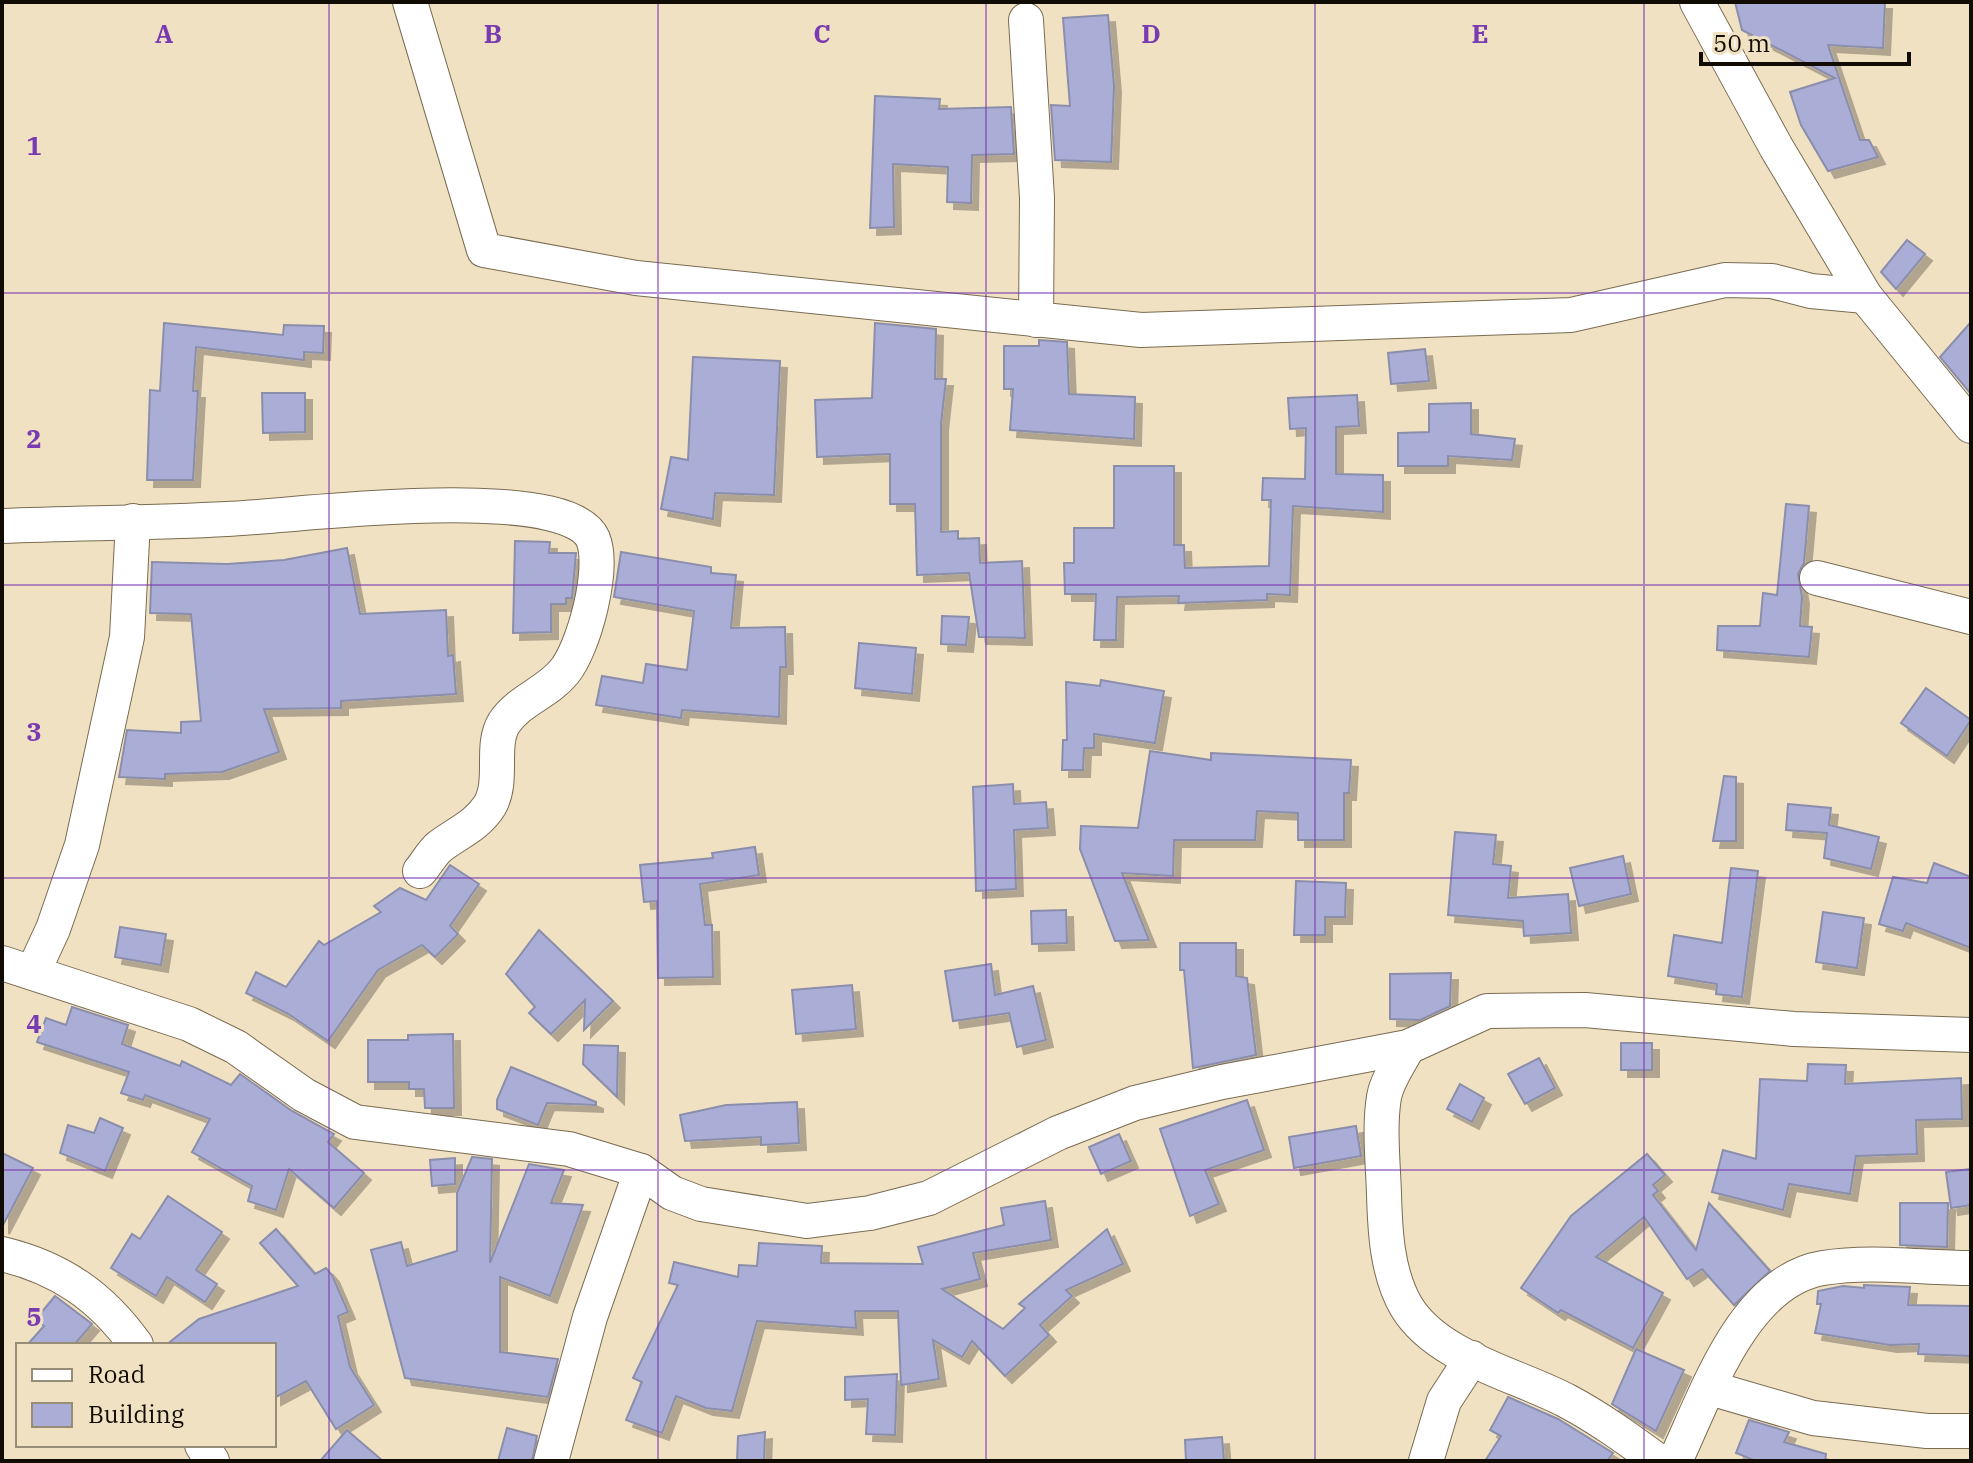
<svg xmlns="http://www.w3.org/2000/svg" width="1973" height="1463" font-family="'IBM Plex Serif',serif">
	<defs>
		<filter id="shadow"><feDropShadow dx="7" dy="7" stdDeviation="0" flood-color="#0004"/></filter>
	</defs>
	<rect width="100%" height="100%" fill="#f1e1c3"/>
	<g fill="#aaaed7" stroke="#8b8eab" stroke-width="2" filter="url(#shadow)">
		<path d="M1735,2H1885L1883,48L1828,45L1860,140H1869L1878,157L1828,171L1801,125L1790,92L1835,78L1742,30Z"/>
		<path d="M1108,15L1114,86L1111,162L1055,160L1051,105L1070,106L1063,18Z"/>
		<path d="M875,96L940,99L939,109L1011,107L1014,154L972,155L971,203L947,202L948,167L893,164L894,227L870,228Z"/>
		<path d="M1907,240L1925,254L1896,289L1881,272Z"/>
		<path d="M1971,322V394L1940,357Z"/>
		<path d="M164,323L283,335L284,325L324,326L323,353L304,352V360L196,347L193,391H198L193,480H147L150,390L160,391Z"/>
		<path d="M875,323L936,329L935,379H946L941,424V532L958,531V539L979,538L980,563L1022,561L1025,638L979,637L969,573L917,575L915,504H890V454L817,457L815,400L872,398Z"/>
		<path d="M1039,340L1067,342L1069,394L1135,397L1134,439L1010,430L1013,389H1004V346H1039Z"/>
		<path d="M1425,349L1429,381L1391,384L1388,353Z"/>
		<path d="M693,357L780,361L774,495L715,493L713,519L661,509L671,457L688,460Z"/>
		<path d="M262,393H305V432L263,433Z"/>
		<path d="M1357,395L1359,426L1336,427V474L1383,475V512L1293,506L1290,595L1267,594V600L1178,603L1179,596L1117,597L1116,640H1094L1096,594H1065L1064,563H1074V528H1114V466H1174V545H1184L1185,568L1269,566L1271,500H1262L1263,478L1305,479L1306,428L1290,429L1288,398Z"/>
		<path d="M1471,403V434L1515,439L1512,460L1448,456V466H1398V433L1429,432V404Z"/>
		<path d="M1786,504L1809,506L1804,563L1798,574L1802,597L1800,626L1812,627L1809,657L1717,650L1718,626H1760L1763,593L1777,595Z"/>
		<path d="M515,541L550,542L549,553H576L572,598H566V604H551V632L513,633Z"/>
		<path d="M347,548L360,614L446,610L448,656L453,655L456,694L341,701V708L264,709L279,752L222,772L165,774V779L119,777L127,730L181,733V722L201,721L191,614L150,613L152,562L227,564L284,560Z"/>
		<path d="M621,552L711,567V573L736,575L731,628L785,627L786,667H780L779,717L682,710L681,718L596,705L602,676L643,683L646,664L687,670L694,611L614,597Z"/>
		<path d="M942,616L969,617L966,645L941,644Z"/>
		<path d="M859,643L916,648L912,694L855,688Z"/>
		<path d="M1101,680L1164,691L1155,743L1094,734V748H1084L1083,770H1062L1063,740H1067L1066,682L1100,686Z"/>
		<path d="M1926,688L1971,720L1947,756L1901,723Z"/>
		<path d="M1150,751L1211,760V753L1351,760L1349,793H1344V840H1298V813L1257,811L1255,840H1174L1173,876L1122,873L1149,940L1115,941L1080,849L1081,826L1138,828Z"/>
		<path d="M1724,776L1736,777V841H1713Z"/>
		<path d="M1013,784L1014,804L1046,802L1048,828L1014,830L1016,889L976,891L973,787Z"/>
		<path d="M1788,804L1831,808L1829,825L1879,837L1871,869L1824,858L1827,833L1786,830Z"/>
		<path d="M1455,832L1496,835L1493,864L1511,866L1508,898L1568,894L1571,933L1524,936L1523,921L1448,915Z"/>
		<path d="M755,847L759,875L700,884L705,925H712L713,977L658,978L657,901L644,902L640,865L713,858L712,853Z"/>
		<path d="M1623,856L1631,894L1579,906L1570,868Z"/>
		<path d="M1934,863L1971,877V948L1906,923L1903,931L1879,924L1893,877L1927,883Z"/>
		<path d="M450,865L479,884L450,926L458,934L435,957L422,945L378,970L328,1041L287,1013L246,993L256,972L286,987L319,941L324,945L381,912L374,906L400,888L426,900Z"/>
		<path d="M1731,868L1758,871L1742,997L1716,994L1717,984L1668,976L1674,935L1722,943Z"/>
		<path d="M1296,881L1346,883L1345,917H1325V935H1294Z"/>
		<path d="M1066,910L1067,943L1032,944L1031,911Z"/>
		<path d="M1823,912L1864,918L1857,968L1816,962Z"/>
		<path d="M120,927L166,934L161,965L115,957Z"/>
		<path d="M539,930L613,1001L584,1030L585,1000L551,1034L529,1013L535,1007L506,974Z"/>
		<path d="M1180,943H1236V976L1247,978L1256,1055L1193,1068L1184,970H1180Z"/>
		<path d="M991,964L995,995L1033,986L1046,1040L1017,1047L1009,1013L953,1021L945,971Z"/>
		<path d="M1451,973L1450,1006L1420,1020L1390,1019V974Z"/>
		<path d="M852,985L856,1029L796,1034L792,990Z"/>
		<path d="M72,1007L128,1025L122,1044L180,1066L182,1061L231,1085L240,1074L292,1111L334,1134L328,1142L364,1173L334,1208L289,1169L276,1210L248,1201L252,1186L192,1152L210,1119L145,1095L143,1100L121,1093L129,1072L37,1042L46,1018L66,1025Z"/>
		<path d="M453,1034L454,1108H425L424,1089H409V1082H368V1040H408V1035Z"/>
		<rect x="1621" y="1043" width="31" height="27"/>
		<path d="M584,1045L618,1046L617,1097L583,1064Z"/>
		<path d="M1539,1058L1555,1088L1525,1104L1508,1074Z"/>
		<path d="M1808,1064L1846,1065L1845,1084L1961,1078L1962,1119L1916,1120L1917,1154L1856,1156L1850,1194L1789,1184L1783,1210L1712,1192L1723,1150L1756,1159L1760,1079L1807,1081Z"/>
		<path d="M511,1067L596,1102V1105L547,1103L538,1125L497,1109V1100Z"/>
		<path d="M1460,1084L1484,1098L1472,1122L1447,1109Z"/>
		<path d="M1247,1100L1264,1150L1205,1170L1219,1204L1190,1216L1160,1129Z"/>
		<path d="M797,1102L799,1143L761,1145V1137L685,1141L680,1115L726,1105Z"/>
		<path d="M100,1118L123,1128L105,1171L60,1153L68,1125L94,1133Z"/>
		<path d="M1356,1126L1361,1156L1294,1168L1289,1137Z"/>
		<path d="M1119,1134L1131,1161L1101,1174L1089,1147Z"/>
		<path d="M2,1153L33,1168L2,1227Z"/>
		<path d="M1647,1154L1665,1175L1653,1185L1658,1191L1653,1195L1696,1250L1709,1203L1770,1271L1734,1305L1702,1269L1687,1279L1644,1217L1596,1257L1663,1293L1633,1348L1561,1310L1558,1313L1521,1288L1571,1216Z"/>
		<path d="M472,1157L492,1159L490,1263L529,1164L564,1170L551,1203L583,1205L550,1296L500,1277V1352L558,1359L548,1397L405,1378L371,1250L401,1242L407,1266L457,1251V1193Z"/>
		<path d="M455,1158V1184L432,1186L430,1160Z"/>
		<path d="M1971,1169V1205L1951,1208L1946,1172Z"/>
		<path d="M168,1196L222,1232L196,1270L217,1284L205,1302L167,1277L156,1296L111,1268L132,1234L140,1239Z"/>
		<path d="M1045,1201L1051,1240L973,1253L980,1279L942,1289L1003,1329L1025,1308L1019,1304L1107,1229L1123,1264L1066,1290L1072,1296L1040,1325L1049,1335L1005,1376L972,1341L962,1357L933,1340L939,1379L901,1385L898,1311H855L856,1328L757,1321L732,1411L706,1408L676,1396L662,1433L626,1420L642,1382L633,1378L678,1285L669,1283L674,1262L738,1277L739,1265L757,1266L759,1243L822,1246L821,1263L923,1264L918,1247L1004,1225L1001,1208Z"/>
		<path d="M1900,1203H1948L1947,1247L1900,1245Z"/>
		<path d="M276,1229L315,1274L326,1268L332,1275L348,1312L338,1316L350,1367L374,1405L336,1429L306,1381L274,1398V1345H166L199,1319L298,1286L260,1243Z"/>
		<path d="M1864,1285L1910,1287L1908,1305L1971,1306V1356L1918,1354L1919,1344L1890,1345L1815,1333L1821,1304H1817L1818,1291L1843,1286L1864,1288Z"/>
		<path d="M55,1296L92,1324L74,1345H27L44,1326L36,1319Z"/>
		<path d="M1636,1349L1684,1370L1656,1431L1612,1404Z"/>
		<path d="M897,1374L895,1435L866,1434L868,1399L845,1400V1377Z"/>
		<path d="M1508,1397L1558,1419L1613,1453L1607,1461H1485L1501,1436L1490,1430Z"/>
		<path d="M1749,1420L1789,1432L1784,1442L1826,1454L1825,1461H1756L1736,1453Z"/>
		<path d="M507,1428L537,1436L532,1461H498Z"/>
		<path d="M347,1430L356,1438L383,1461H320Z"/>
		<path d="M765,1432L764,1461H737L738,1436Z"/>
		<path d="M1222,1437L1224,1461H1186L1185,1440Z"/>
	</g>
	<g fill="none" stroke-linecap="round" stroke-linejoin="round">
		<g stroke="#7a6b51" stroke-width="36">
			<g id="minor">
				<path d="M410,2L484,250L636,278L1141,330L1571,315L1725,280L1772,281L1811,291L1865,296"/>
				<path d="M1697,2L1776,147L1865,296L1971,426"/>
				<path d="M1026,20L1037,198L1036,320"/>
				<path d="M2,526C77,523 152,523 227,519C287,517 567,479 593,539C605,569 584,648 564,672C547,693 519,700 504,723C490,746 504,780 490,805C477,826 457,833 439,847C432,853 426,864 420,871"/>
				<path d="M1817,578L1971,617"/>
				<path d="M2,963L189,1024L236,1047L304,1095L355,1122L569,1149L641,1171L672,1193L701,1204L807,1221L870,1213L929,1198L1058,1133L1135,1103L1222,1082L1408,1047L1487,1011L1585,1010L1794,1029L1971,1035"/>
				<path d="M33,972L53,929L82,845L127,637L133,521"/>
				<path d="M1408,1047C1400,1062 1387,1080 1384,1097C1379,1127 1383,1163 1384,1194C1385,1231 1387,1273 1406,1306C1437,1358 1516,1374 1567,1401C1599,1418 1628,1439 1658,1461"/>
				<path d="M2,1254C60,1268 101,1296 136,1345"/>
				<path d="M1710,1388L1813,1418L1927,1431H1971"/>
				<path d="M202,1445L212,1461"/>
				<path d="M551,1461L590,1317L641,1171"/>
				<path d="M1426,1461L1444,1401L1472,1358"/>
				<path d="M1675,1461C1706,1396 1743,1281 1823,1268C1872,1260 1922,1268 1971,1268"/>
			</g>
		</g>
		<use href="#minor" stroke="#fff" stroke-width="34"/>
	</g>
	<path fill="none" stroke="#793bb1" stroke-width="2" stroke-opacity="0.55" d="M329,2V1461M658,2V1461M986,2V1461M1315,2V1461M1644,2V1461M2,293H1971M2,585H1971M2,878H1971M2,1170H1971"/>
	<g font-size="26" text-anchor="middle" font-weight="bold" fill="#793bb1" stroke="#f1e1c3" stroke-width="6" stroke-linejoin="round" paint-order="stroke">
		<text x="164" y="43">A</text>
		<text x="493" y="43">B</text>
		<text x="822" y="43">C</text>
		<text x="1151" y="43">D</text>
		<text x="1480" y="43">E</text>
		<text x="34" y="155">1</text>
		<text x="34" y="448">2</text>
		<text x="34" y="741">3</text>
		<text x="34" y="1033">4</text>
		<text x="34" y="1326">5</text>
	</g>
	<rect width="1973" height="1463" fill="none" stroke="#110c03" stroke-width="8"/>
	<rect x="16" y="1343" width="260" height="104" fill="#f1e1c3" stroke="#978c76" stroke-width="2"/>
	<rect x="32" y="1369" width="40" height="12" fill="#ffffff" stroke="#978c76" stroke-width="2"/>
	<text x="88" y="1383" font-size="24" fill="#110c03">Road</text>
	<rect x="32" y="1403" width="40" height="24" fill="#aaaed7" stroke="#978c76" stroke-width="2"/>
	<text x="88" y="1423" font-size="24" fill="#110c03">Building</text>
	<path d="M1701 52v12h208v-12" fill="none" stroke="#110c03" stroke-width="4"/>
	<text x="1713" y="52" font-size="24" fill="#110c03" stroke="#f1e1c3" stroke-width="6" paint-order="stroke">50 m</text>
</svg>
